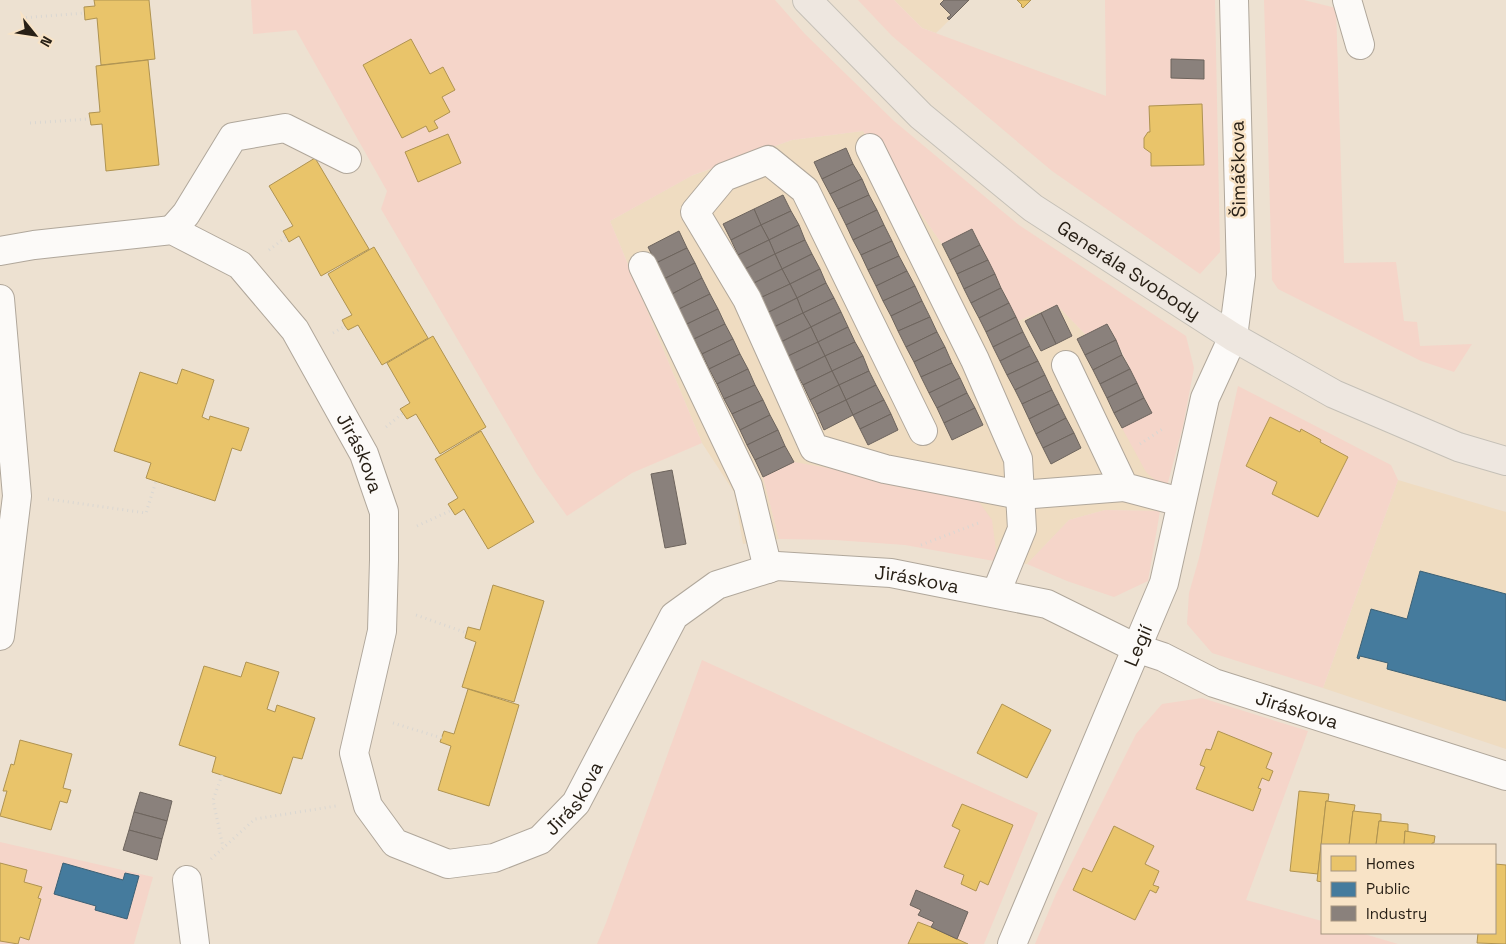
<svg xmlns="http://www.w3.org/2000/svg" width="1506" height="944" font-family="'Space Grotesk',sans-serif">
	<rect width="100%" height="100%" fill="#ede1d1"/>
	<g fill="#efdcc1">
		<path d="M894,0H970L936,33L922,28Z"/>
		<path d="M863,131L942,244L972,229L1018,321L1057,305L1086,335L1107,324L1152,413L1166,490L1160,511L1105,510L1069,520L1027,564L994,561L996,551L763,477L779,539L743,544L734,492L702,443L610,221L691,176L792,140Z"/>
		<path d="M1398,480L1506,512V749L1323,688Z"/>
	</g>
	<g fill="#f5d5c9">
		<path d="M251,0H775L805,34L894,121L1019,225L1186,336L1194,368L1183,426L1166,490L1146,472L1122,428L1152,413L1108,324L1086,335L1057,305L1018,321L973,230L942,244L863,131L792,140L693,175L610,221L702,443L632,473L567,516L536,473L381,209L387,191L296,30L253,34Z"/>
		<path d="M858,0H894L922,28L1106,96L1105,0H1215L1220,252L1200,274L1052,171L892,36Z"/>
		<path d="M1264,0H1304L1336,8L1344,263L1396,262L1404,321L1417,322L1420,346L1472,344L1454,372L1421,361L1278,289L1272,280Z"/>
		<path d="M1238,386L1391,465L1398,480L1323,688L1212,653L1187,624L1189,593L1199,558Z"/>
		<path d="M794,462L897,480L977,499L992,520L996,551L994,561L905,545L835,540L779,539L763,477Z"/>
		<path d="M1105,510L1160,511L1148,581L1114,597L1067,581L1027,564L1069,520Z"/>
		<path d="M702,660L1038,813L984,944H597L606,923Z"/>
		<path d="M1202,698L1308,731L1246,900L1322,921V933H1361L1398,944H1035L1056,894L1136,734L1162,704Z"/>
		<path d="M0,842L153,877L134,944H0Z"/>
	</g>
	<g fill="#e9c46a" stroke="#af9351">
		<path d="M94,0H149L155,59L101,65L97,18L85,20L84,7L95,6Z"/>
		<path d="M1017,0H1031L1023,8L1021,6L1022,5Z"/>
		<path d="M411,39L430,74L443,67L455,90L442,97L450,112L434,121L438,128L429,132L426,126L402,138L363,65Z"/>
		<path d="M148,60L159,165L106,171L102,124L91,125L89,113L100,112L96,66Z"/>
		<path d="M1202,104L1204,165L1151,166V153L1144,148V138L1148,132H1150L1149,106Z"/>
		<path d="M448,134L461,163L418,182L405,152Z"/>
		<path d="M315,158L369,249L321,276L299,236L289,242L283,231L293,226L269,186Z"/>
		<path d="M374,247L428,338L382,365L358,325L348,330L345,326L342,320L352,315L328,274Z"/>
		<path d="M433,336L486,427L440,454L416,414L407,419L400,409L410,403L387,363Z"/>
		<path d="M182,369L214,380L202,417L209,420L210,416L249,428L241,451L232,448L215,501L146,478L151,463L114,451L140,372L177,384Z"/>
		<path d="M1270,417L1300,432L1301,429L1321,440L1320,442L1348,457L1318,517L1272,494L1277,482L1246,466Z"/>
		<path d="M481,431L534,522L488,549L464,509L455,515L448,504L458,498L435,459Z"/>
		<path d="M493,585L544,601L514,702L462,687L476,642L465,638L468,627L480,630Z"/>
		<path d="M246,662L279,672L267,709L275,712L277,705L315,718L302,759L293,757L281,794L212,772L216,757L179,745L204,666L241,677Z"/>
		<path d="M468,689L519,705L489,806L438,790L451,746L440,742L444,731L454,734Z"/>
		<path d="M1002,704L1051,730L1027,778L977,753Z"/>
		<path d="M1218,731L1272,753L1266,768L1273,771L1269,781L1262,778L1258,788L1261,789L1253,811L1196,789L1205,767L1200,765L1206,749L1211,750Z"/>
		<path d="M20,740L72,754L63,788L71,790L67,803L60,801L51,830L0,816L7,791H3L11,764L14,765Z"/>
		<path d="M1299,791L1329,794L1328,801H1326L1318,874L1290,871Z"/>
		<path d="M1326,801L1355,805L1354,811H1353L1349,845H1322V882L1317,881Z"/>
		<path d="M962,804L1013,825L988,885L980,881L976,891L961,884L964,875L944,867L960,830L952,826Z"/>
		<path d="M1353,811L1381,814V821H1379L1376,845H1349Z"/>
		<path d="M1379,821L1408,824V832L1405,831L1404,845H1376Z"/>
		<path d="M1114,826L1154,846L1145,864L1159,871L1153,885L1159,887L1156,893L1150,890L1135,920L1073,890L1083,868L1092,872Z"/>
		<path d="M1405,831L1435,836L1434,843H1432V845H1404Z"/>
		<path d="M0,863L27,870L24,882L42,887L38,898L41,899L29,940L20,937L18,944L0,941Z"/>
		<path d="M1495,864L1506,865V944L1477,943L1478,933H1495Z"/>
		<path d="M918,922L931,927L968,944H908Z"/>
	</g>
	<g fill="#457b9d" stroke="#3c6074">
		<path d="M1420,571L1506,594V701L1387,669L1388,663L1360,656L1359,659L1357,658L1371,609L1407,619Z"/>
		<path d="M63,863L123,880L125,873L139,876L127,919L95,910L96,906L54,894Z"/>
	</g>
	<g fill="#8a817c" stroke="#6d645d">
		<path d="M944,0H969L949,20L947,18L951,15L940,4Z"/>
		<path d="M1171,59L1204,60V79L1171,78Z"/>
		<path d="M846,148L853,164L822,179L814,162Z"/>
		<path d="M853,164L862,179L830,194L822,179Z"/>
		<path d="M862,179L869,195L838,209L830,194Z"/>
		<path d="M783,195L791,211L761,225L754,209Z"/>
		<path d="M869,195L877,210L846,225L838,209Z"/>
		<path d="M754,209L761,225L731,240L723,224Z"/>
		<path d="M877,210L884,225L853,240L846,225Z"/>
		<path d="M791,211L799,225L769,240L761,225Z"/>
		<path d="M761,225L769,240L738,255L731,240Z"/>
		<path d="M799,225L805,240L775,254L769,240Z"/>
		<path d="M884,225L892,241L861,255L853,240Z"/>
		<path d="M972,229L980,245L950,260L942,244Z"/>
		<path d="M679,231L687,248L656,263L648,247Z"/>
		<path d="M769,240L775,254L745,269L738,255Z"/>
		<path d="M805,240L812,254L782,269L775,254Z"/>
		<path d="M892,241L899,256L868,270L861,255Z"/>
		<path d="M980,245L988,260L957,274L950,260Z"/>
		<path d="M687,248L695,263L664,279L656,263Z"/>
		<path d="M775,254L782,269L752,284L745,269Z"/>
		<path d="M812,254L820,269L790,284L782,269Z"/>
		<path d="M899,256L907,271L876,286L868,270Z"/>
		<path d="M988,260L995,274L964,289L957,274Z"/>
		<path d="M695,263L702,278L672,294L664,279Z"/>
		<path d="M782,269L790,284L760,298L752,284Z"/>
		<path d="M820,269L826,283L797,298L790,284Z"/>
		<path d="M907,271L915,286L883,301L876,286Z"/>
		<path d="M995,274L1001,288L971,303L964,289Z"/>
		<path d="M702,278L710,294L679,309L672,294Z"/>
		<path d="M826,283L834,298L803,313L797,298Z"/>
		<path d="M790,284L797,298L767,313L760,298Z"/>
		<path d="M915,286L922,301L891,316L883,301Z"/>
		<path d="M1001,288L1009,303L979,318L971,303Z"/>
		<path d="M710,294L718,309L687,324L679,309Z"/>
		<path d="M797,298L803,313L774,327L767,313Z"/>
		<path d="M834,298L841,312L811,327L803,313Z"/>
		<path d="M922,301L930,317L898,331L891,316Z"/>
		<path d="M1009,303L1016,317L986,332L979,318Z"/>
		<path d="M1057,305L1072,336L1056,344L1041,313Z"/>
		<path d="M718,309L725,324L694,339L687,324Z"/>
		<path d="M841,312L848,327L818,342L811,327Z"/>
		<path d="M803,313L811,327L781,342L774,327Z"/>
		<path d="M1041,313L1056,344L1041,351L1025,321Z"/>
		<path d="M930,317L937,332L906,347L898,331Z"/>
		<path d="M1016,317L1023,332L993,347L986,332Z"/>
		<path d="M725,324L733,339L702,354L694,339Z"/>
		<path d="M1107,324L1116,340L1085,355L1077,339Z"/>
		<path d="M811,327L818,342L788,356L781,342Z"/>
		<path d="M848,327L855,342L825,356L818,342Z"/>
		<path d="M937,332L945,347L914,362L906,347Z"/>
		<path d="M1023,332L1030,346L1000,361L993,347Z"/>
		<path d="M733,339L740,354L709,369L702,354Z"/>
		<path d="M1116,340L1122,355L1093,370L1085,355Z"/>
		<path d="M818,342L825,356L795,371L788,356Z"/>
		<path d="M855,342L863,356L832,371L825,356Z"/>
		<path d="M1030,346L1038,361L1007,375L1000,361Z"/>
		<path d="M945,347L952,363L921,377L914,362Z"/>
		<path d="M740,354L748,369L717,384L709,369Z"/>
		<path d="M1122,355L1130,369L1100,384L1093,370Z"/>
		<path d="M825,356L832,371L803,385L795,371Z"/>
		<path d="M863,356L869,371L839,385L832,371Z"/>
		<path d="M1038,361L1045,375L1015,390L1007,375Z"/>
		<path d="M952,363L960,378L929,393L921,377Z"/>
		<path d="M748,369L755,385L724,399L717,384Z"/>
		<path d="M1130,369L1137,383L1107,398L1100,384Z"/>
		<path d="M832,371L839,385L810,400L803,385Z"/>
		<path d="M869,371L876,385L846,400L839,385Z"/>
		<path d="M1045,375L1052,390L1022,404L1015,390Z"/>
		<path d="M960,378L967,393L937,408L929,393Z"/>
		<path d="M1137,383L1144,398L1114,413L1107,398Z"/>
		<path d="M755,385L763,400L732,414L724,399Z"/>
		<path d="M839,385L846,400L817,414L810,400Z"/>
		<path d="M876,385L884,400L853,415L846,400Z"/>
		<path d="M1052,390L1059,404L1029,419L1022,404Z"/>
		<path d="M967,393L975,408L944,423L937,408Z"/>
		<path d="M1144,398L1152,413L1122,428L1114,413Z"/>
		<path d="M763,400L770,415L740,430L732,414Z"/>
		<path d="M846,400L853,415L824,430L817,414Z"/>
		<path d="M884,400L891,414L860,429L853,415Z"/>
		<path d="M1059,404L1066,418L1036,434L1029,419Z"/>
		<path d="M975,408L983,425L952,440L944,423Z"/>
		<path d="M891,414L898,430L868,445L860,429Z"/>
		<path d="M770,415L778,430L747,445L740,430Z"/>
		<path d="M1066,418L1074,433L1043,448L1036,434Z"/>
		<path d="M778,430L785,446L755,460L747,445Z"/>
		<path d="M1074,433L1081,448L1051,464L1043,448Z"/>
		<path d="M785,446L794,462L763,477L755,460Z"/>
		<path d="M672,470L686,544L665,548L651,474Z"/>
		<path d="M140,792L172,801L167,821L134,812Z"/>
		<path d="M134,812L167,821L162,839L129,830Z"/>
		<path d="M129,830L162,839L157,860L123,850Z"/>
		<path d="M916,890L968,912L957,939L931,927L934,922L918,915L921,910L910,905Z"/>
	</g>
	<g fill="none" stroke-linecap="round" stroke-linejoin="round">
		<g stroke="#b0a79b" stroke-width="30">
			<g id="minor">
				<path d="M1347,0L1360,45"/>
				<path d="M870,148L975,360L1018,459L1022,529L996,593"/>
				<path d="M172,230L186,214L233,137L285,128L347,159"/>
				<path id="s1" d="M0,251L34,245L172,230L240,265L295,330L364,454L384,512V560L382,631L354,753L368,806L395,843L448,864L494,858L540,840L576,803L674,616L717,585L777,566L891,573L1047,604L1136,648L1163,657L1214,683L1506,776"/>
				<path d="M643,266L748,486L768,569"/>
				<path d="M0,299L17,496L0,636"/>
				<path d="M1066,365L1124,487L1181,502"/>
				<path d="M923,431L805,190L768,160L724,177L695,212L747,299L814,448L885,469L1020,495L1124,487"/>
				<path d="M187,880L195,944"/>
				<path id="s2" d="M1012,944L1164,583L1205,398L1233,337L1241,275L1234,0"/>
			</g>
		</g>
		<g stroke="#c5c0b7" stroke-width="30">
			<g id="major">
				<path id="s3" d="M807,0L921,116L1033,208L1233,337L1334,394L1458,447L1506,461"/>
			</g>
		</g>
		<g stroke="#dad7d2" stroke-width="3" stroke-dasharray="1 4" stroke-linecap="butt">
			<path d="M21,18L85,13"/>
			<path d="M30,123L90,119"/>
			<path d="M269,250L286,237"/>
			<path d="M333,333L345,326"/>
			<path d="M386,427L403,413"/>
			<path d="M1140,444L1164,428"/>
			<path d="M48,499L146,513L156,481"/>
			<path d="M417,526L452,510"/>
			<path d="M921,545L981,522"/>
			<path d="M416,615L467,633"/>
			<path d="M393,723L442,738"/>
			<path d="M222,775L213,800L223,847"/>
			<path d="M211,859L255,819L336,806"/>
		</g>
		<use href="#minor" stroke="#fcfaf8" stroke-width="28"/>
		<use href="#major" stroke="#eee7e0" stroke-width="28"/>
	</g>
	<g text-anchor="middle" dominant-baseline="central" stroke-width="5" stroke-linejoin="round" paint-order="stroke">
		<g font-size="19" fill="#282016" stroke="#f8e3c6">
			<text transform="translate(1238 169) rotate(-91)">Šimáčkova</text>
			<text stroke="none"><textPath href="#s3" startOffset="422">Generála Svobody</textPath></text>
			<text stroke="none"><textPath href="#s1" startOffset="474">Jiráskova</textPath></text>
			<text stroke="none"><textPath href="#s1" startOffset="1555">Jiráskova</textPath></text>
			<text stroke="none"><textPath href="#s2" startOffset="324">Legií</textPath></text>
			<text stroke="none"><textPath href="#s1" startOffset="1960">Jiráskova</textPath></text>
			<text stroke="none"><textPath href="#s1" startOffset="1090">Jiráskova</textPath></text>
		</g>
	</g>
	<rect x="1321" y="844" width="175" height="90" fill="#f8e3c6" stroke="#a59580"/>
	<rect x="1331" y="856" width="25" height="15" fill="#e9c46a" stroke="#a59580"/>
	<text x="1366" y="869" font-size="15" fill="#282016">Homes</text>
	<rect x="1331" y="882" width="25" height="15" fill="#457b9d" stroke="#a59580"/>
	<text x="1366" y="894" font-size="15" fill="#282016">Public</text>
	<rect x="1331" y="906" width="25" height="15" fill="#8a817c" stroke="#a59580"/>
	<text x="1366" y="919" font-size="15" fill="#282016">Industry</text>
	<g transform="translate(35 35) rotate(120)" stroke="#f8e3c6" stroke-width="4" paint-order="stroke">
	<path d="M0-4L9 19L0 12L-9 19Z" fill="#282016"/>
	<text y="-8" font-size="14" font-weight="bold" text-anchor="middle" fill="#282016">N</text>
	</g>
</svg>
